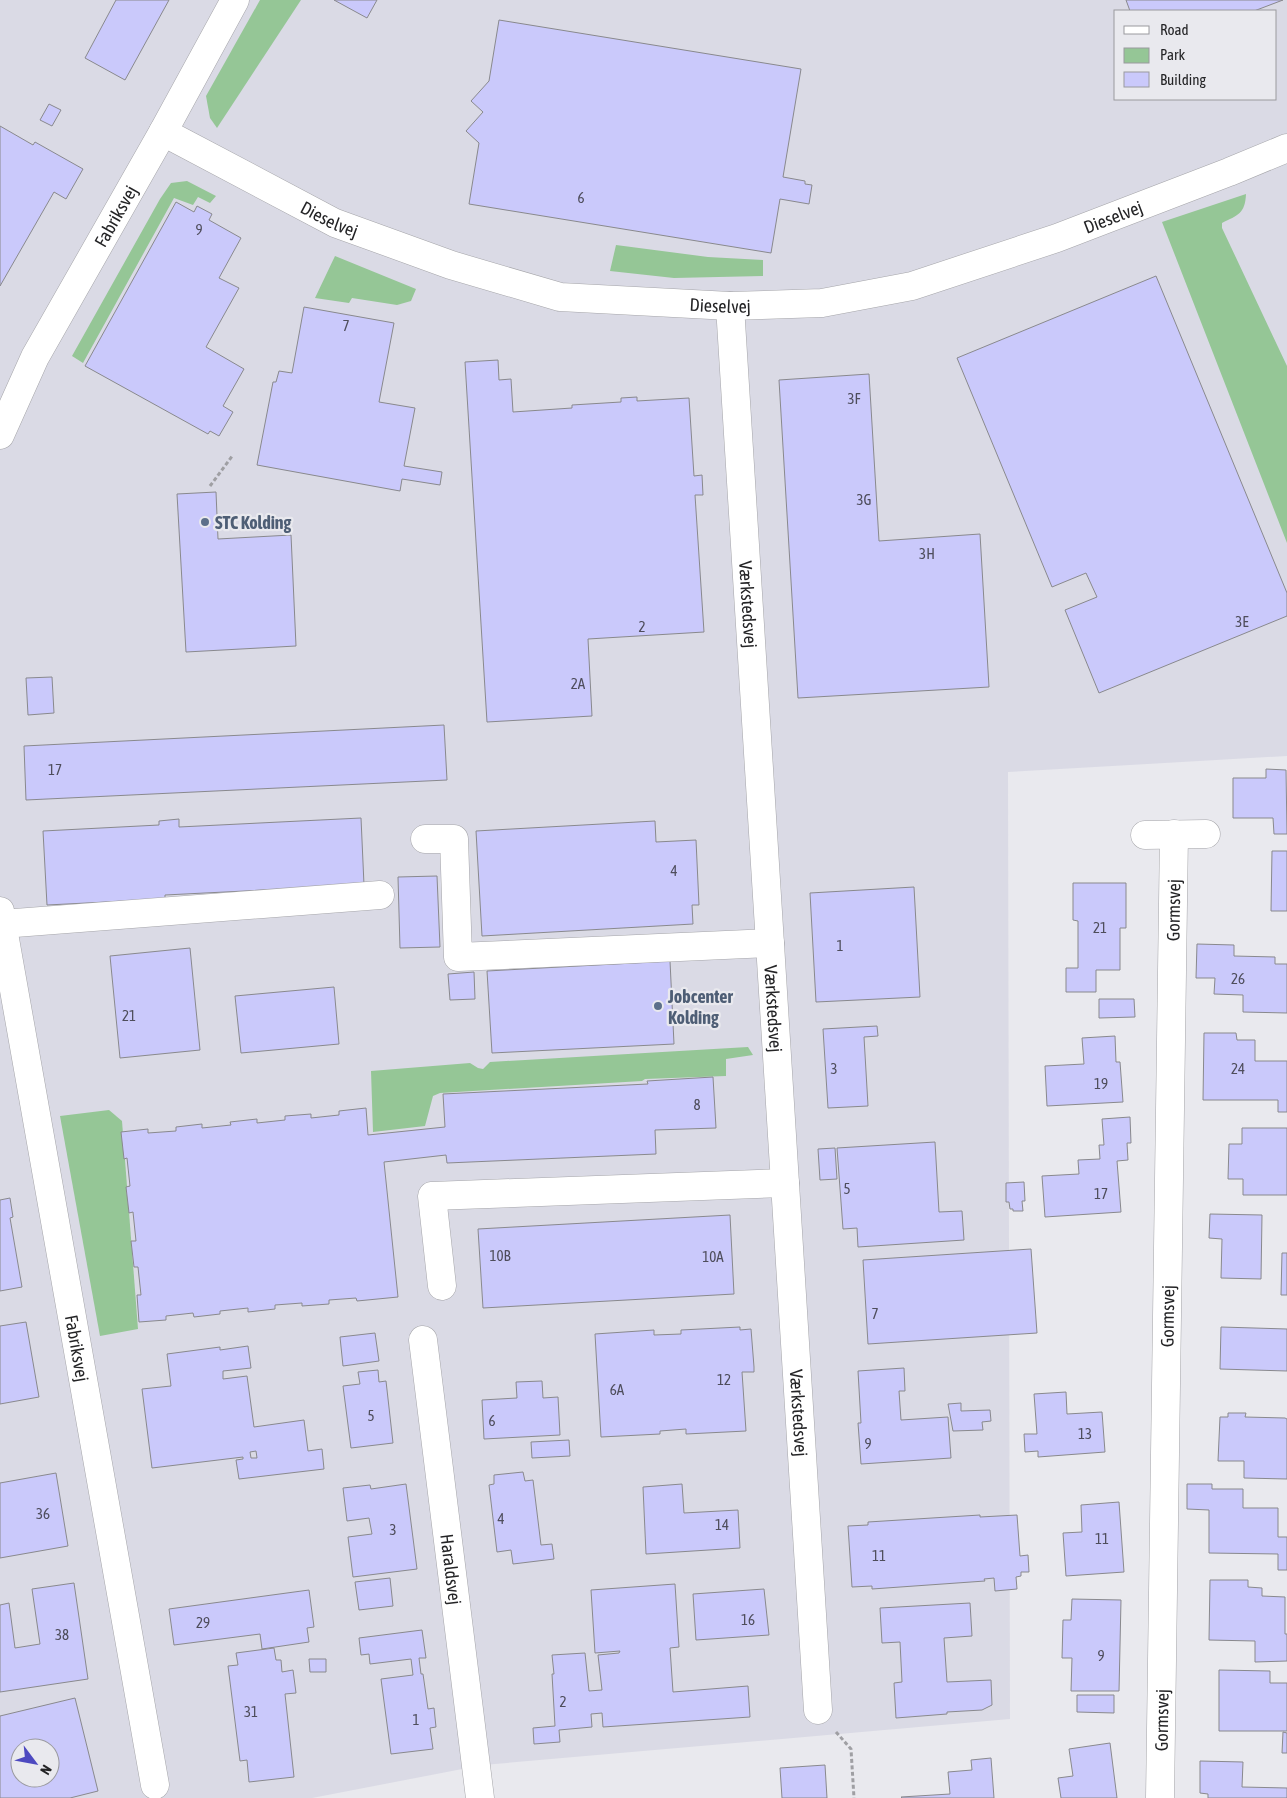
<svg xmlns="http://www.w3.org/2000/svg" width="1287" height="1798" font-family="'Asap Condensed',sans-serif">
	<rect width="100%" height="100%" fill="#e9e9ee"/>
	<path fill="#dadae5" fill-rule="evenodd" d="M0,0H1287V756L1008,772L1010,1719L483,1765L312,1798H0ZM1116,11H1276V99H1116ZM20,1748H50V1778H20Z"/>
	<g fill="#95c696">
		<path d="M260,0H301L217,128L210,118L206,96Z"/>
		<path d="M187,181L216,196L210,203L198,197L193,205L174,198L83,363L72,356L160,199L171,183Z"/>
		<path d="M1246,194C1245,214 1238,215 1222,223V228L1287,366V543L1162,222Z"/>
		<path d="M616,245L708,257L763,260V276L674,278L610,271Z"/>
		<path d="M335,256L416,289L411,301L397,305L352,298L349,303L315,298Z"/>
		<path d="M748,1047L753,1055L726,1059V1076L645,1079L642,1081L440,1093L433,1096L425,1126L373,1132L371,1071L470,1063L478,1068L483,1069L490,1062Z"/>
		<path d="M109,1110L122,1121L138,1329L100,1336L60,1116Z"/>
	</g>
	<g fill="#cac9fb" stroke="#89898d" fill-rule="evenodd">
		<path d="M116,0H169L125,80L85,58Z"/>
		<path d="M334,0H377L367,18Z"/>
		<path d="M1126,0H1283L1254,11H1130Z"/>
		<path d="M499,20L801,69L783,177L805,181V184L812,185L809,204L780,199L771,253L469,204L479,143L466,131L483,112L471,101L489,81Z"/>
		<path d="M49,104L61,110L52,126L40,120Z"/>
		<path d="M0,126L33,145L35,142L83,169L66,199L54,192L0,286Z"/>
		<path d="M176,202L194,212L197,206L212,214L209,220L241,238L219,278L239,288L206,347L244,369L223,406L233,412L219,436L210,431L208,434L85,366Z"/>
		<path d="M1156,276L1287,593V616L1099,693L1065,610L1097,597L1086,573L1052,587L957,358Z"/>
		<path d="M304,307L394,323L379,402L415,408L404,466L442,472L440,485L402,479L400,491L257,465L273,382H276L279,371L292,373Z"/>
		<path d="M498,360L499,380L511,379L513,412L572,408V405L621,402V398L637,397V401L689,398L694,476L702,475L703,495H695L704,632L588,639L592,716L487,722L465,362Z"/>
		<path d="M869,374L879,541L980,534L989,687L798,698L779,380Z"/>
		<path d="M216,492L218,539L291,535L296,646L186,652L177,494Z"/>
		<path d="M52,677L54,713L28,715L26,678Z"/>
		<path d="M444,725L447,780L26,800L24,746Z"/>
		<path d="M1266,769L1286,770L1287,834H1274L1273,818H1233V778H1266Z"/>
		<path d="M361,818L364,885L165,895V899L47,905L43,831L159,825V821L179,819V827Z"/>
		<path d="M655,821L656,842L696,840L699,905H692L693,924L482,936L476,831Z"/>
		<path d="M1272,851H1287V911H1271Z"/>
		<path d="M437,876L440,947L400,948L398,877Z"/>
		<path d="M1073,883H1126V928H1120V970H1096V992H1066V968H1078V921L1073,920Z"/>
		<path d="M914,887L920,997L816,1002L810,893Z"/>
		<path d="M1197,944L1234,945V956L1275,957V964H1287V1013L1243,1012V995L1214,994L1215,978H1196Z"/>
		<path d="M190,948L200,1050L120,1058L110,956Z"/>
		<path d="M670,961L674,1044L492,1053L487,971Z"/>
		<path d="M474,972L475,999L450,1000L448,974Z"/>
		<path d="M334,987L339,1044L241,1053L235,996Z"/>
		<path d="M1099,999H1134L1135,1017L1099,1018Z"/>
		<path d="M877,1026L878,1036L864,1037L868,1106L828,1108L823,1029Z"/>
		<path d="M1204,1033H1236L1237,1040H1255V1061H1287V1112H1278V1100H1203Z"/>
		<path d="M1115,1036L1116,1062H1120L1123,1102L1047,1106L1045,1066L1084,1064L1082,1038Z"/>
		<path d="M713,1077L716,1128L655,1130L656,1154L447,1163L446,1155L384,1162L398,1297L357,1301L356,1298L329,1300V1304L302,1306V1303L275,1305V1309L248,1312V1308L220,1311V1314L194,1317L193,1313L166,1316V1320L139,1322L137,1295H141L138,1267H134L131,1241H136L133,1212L129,1213L126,1187L130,1186L127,1158L124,1159L121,1132L148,1129V1133L176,1131V1127L202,1124V1128L231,1125L230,1122L257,1119V1123L285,1120V1116L311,1114V1118L339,1115V1111L366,1108L368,1135L445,1127L443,1094L648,1084L647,1081Z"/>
		<path d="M1130,1117L1131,1143H1127L1128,1160L1117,1161L1121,1212L1045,1217L1042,1176L1079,1174L1078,1160L1100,1159L1099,1145H1104L1102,1119Z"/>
		<path d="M1242,1128H1287V1195H1243V1179H1228L1229,1144H1242Z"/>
		<path d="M935,1142L939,1212L962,1211L964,1240L858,1247L857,1228L843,1229L837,1148Z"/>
		<path d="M835,1148L837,1179L820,1180L818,1149Z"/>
		<path d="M1024,1182L1025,1201H1022L1023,1211H1013V1209H1010L1009,1202H1006V1183Z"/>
		<path d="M10,1198L13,1217L10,1218L22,1287L0,1291V1200Z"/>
		<path d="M1210,1214L1262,1215L1261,1279L1221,1278L1222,1239L1209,1238Z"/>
		<path d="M730,1215L734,1294L483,1308L478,1229Z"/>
		<path d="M1031,1249L1037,1333L868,1344L863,1260Z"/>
		<path d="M1282,1253H1287V1295H1281Z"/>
		<path d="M26,1322L39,1397L0,1404V1326Z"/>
		<path d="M740,1327V1330L751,1329L754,1367V1372H742L746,1431L686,1434V1429L660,1431V1434L601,1437L595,1334L654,1330V1335L681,1334V1330Z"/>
		<path d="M1221,1327L1287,1329V1371L1220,1369Z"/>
		<path d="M375,1333L379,1361L343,1366L340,1337Z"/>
		<path d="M248,1346L251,1368L223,1371V1379L247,1376L254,1427L304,1420L308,1451L322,1449L324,1469L239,1479L236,1460L243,1459V1457L152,1468L142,1389L171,1386L167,1354L220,1347V1350ZM256,1451L257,1458H251L250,1452Z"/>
		<path d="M904,1368L905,1391H899L901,1420L948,1417L951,1458L861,1464L858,1423H861L858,1371Z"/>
		<path d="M378,1370L379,1382L386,1381L393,1443L351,1448L343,1386L360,1384L358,1372Z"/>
		<path d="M542,1381L543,1398L558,1397L560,1435L484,1439L482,1400L517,1398L516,1382Z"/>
		<path d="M1066,1392L1067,1414L1102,1412L1105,1452L1038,1457V1451L1025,1452L1024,1434H1037L1034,1394Z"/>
		<path d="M961,1403V1411L990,1410L991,1421L982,1422L983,1430L953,1431L948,1404Z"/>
		<path d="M1228,1413H1246L1245,1417L1285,1418L1287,1419V1479L1244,1478V1461H1218L1220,1417H1228Z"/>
		<path d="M569,1440L570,1456L532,1458L531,1442Z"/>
		<path d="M523,1472L525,1481L533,1480L541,1545L552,1544L554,1559L513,1564L511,1550L497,1552L489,1485L494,1484V1475Z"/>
		<path d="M56,1473L68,1546L0,1558V1483Z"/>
		<path d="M406,1484L417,1569L353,1577L348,1537L372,1534L369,1518L347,1521L343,1488L370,1485L371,1489Z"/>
		<path d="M682,1484L684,1513L738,1510L740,1548L646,1554L643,1487Z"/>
		<path d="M1187,1484H1212V1489H1243V1508H1278V1537H1287V1570H1278V1554L1209,1553V1510L1187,1509Z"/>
		<path d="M1119,1502L1124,1572L1066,1576L1063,1533L1082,1532L1081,1505Z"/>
		<path d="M980,1515V1517L1017,1515L1020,1556L1028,1555L1029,1572H1021V1576L1016,1577L1017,1589L995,1591L994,1578L984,1579L985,1581L872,1589V1586L852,1587L848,1526L868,1525V1522Z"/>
		<path d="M390,1578L393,1606L359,1610L355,1582Z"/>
		<path d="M1210,1580H1248V1587L1262,1588V1596L1285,1597V1634H1287V1661L1255,1662V1641L1209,1640Z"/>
		<path d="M74,1583L88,1679L0,1692V1605L9,1603L15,1648L40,1644L32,1589Z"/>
		<path d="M675,1584L679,1647L670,1648L673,1692L748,1686L750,1717L603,1727L602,1713L591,1714L592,1727L559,1730L560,1742L534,1744L533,1728L555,1726L552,1674H554L552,1655L585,1653L589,1691L602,1690L598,1655L619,1653L620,1651L595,1653L591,1590Z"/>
		<path d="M764,1589L769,1635L696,1640L693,1594Z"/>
		<path d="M309,1590L314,1627L307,1628L309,1642L262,1649L260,1634L174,1645L169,1609Z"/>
		<path d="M1072,1599L1121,1600L1119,1691H1071L1072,1658H1062L1063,1620H1071Z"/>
		<path d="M970,1603L972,1636L944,1638L947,1682L991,1680L992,1705L982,1710L947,1712V1714L896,1718L894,1683L902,1682L900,1642L882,1643L880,1608Z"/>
		<path d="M422,1630L426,1658H419L421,1674H423L428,1709L434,1708L436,1727L430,1728L433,1749L391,1754L381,1679L413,1675L411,1659L370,1664L369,1654L361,1655L359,1638Z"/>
		<path d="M274,1648L276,1660H281L282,1672L293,1670L296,1693L285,1694L294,1777L249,1782L247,1760L240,1761L228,1666L238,1665L236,1653Z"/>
		<path d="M309,1659H326V1672H310Z"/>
		<path d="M1219,1670L1270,1671V1683H1287V1731H1219Z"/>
		<path d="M1077,1695H1114V1713L1077,1712Z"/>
		<path d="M75,1698L98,1791L70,1798H0V1716ZM20,1748H50V1778H20Z"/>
		<path d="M1283,1732L1287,1733V1753H1282Z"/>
		<path d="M1110,1743L1117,1798H1061L1058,1778L1073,1776L1069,1749Z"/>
		<path d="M991,1758L994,1798H902L901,1797L950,1794L948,1772L972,1770L971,1760Z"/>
		<path d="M1200,1761L1243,1762L1242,1787L1287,1788V1798H1208V1794L1200,1793Z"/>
		<path d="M825,1765L827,1798H782L780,1768Z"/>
	</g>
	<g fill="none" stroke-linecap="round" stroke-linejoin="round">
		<g stroke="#a5a5a9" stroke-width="29">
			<g id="minor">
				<path id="s1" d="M163,132L335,223L451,265L560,297L730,306L822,303L912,286L1057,238L1229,172L1287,148"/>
				<path id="s2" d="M730,306L818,1710"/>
				<path id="s3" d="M0,435L35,357L163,132L235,0"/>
				<path d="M1145,835L1206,834"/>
				<path d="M425,839H454L458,957L770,943"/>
				<path id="s4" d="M0,911L155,1785"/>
				<path d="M2,924L380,895"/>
				<path d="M442,1286L432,1196L785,1183"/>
				<path id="s5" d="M423,1340L480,1798"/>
				<path id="s6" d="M1160,1798L1174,834"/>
			</g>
		</g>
		<g stroke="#9f9fa3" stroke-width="3" stroke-dasharray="4 2.5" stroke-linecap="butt">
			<path d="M210,486L233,455"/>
			<path d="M836,1732L851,1749L854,1798"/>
		</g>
		<use href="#minor" stroke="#fff" stroke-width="28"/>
	</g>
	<g fill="#5c6f8a" stroke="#e9e9ee" stroke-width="2">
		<circle cx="205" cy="522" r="5"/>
		<circle cx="658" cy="1006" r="5"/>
	</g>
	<g text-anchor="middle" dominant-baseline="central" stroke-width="4.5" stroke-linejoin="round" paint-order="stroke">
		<g font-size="15" fill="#4e4d5b">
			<text x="581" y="197">6</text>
			<text x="199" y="229">9</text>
			<text x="346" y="325">7</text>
			<text x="854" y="398">3F</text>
			<text x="864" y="499">3G</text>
			<text x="927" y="553">3H</text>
			<text x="1242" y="621">3E</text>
			<text x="642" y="626">2</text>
			<text x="578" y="683">2A</text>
			<text x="55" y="769">17</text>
			<text x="674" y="870">4</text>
			<text x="1100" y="927">21</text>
			<text x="840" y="945">1</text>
			<text x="1238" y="978">26</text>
			<text x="129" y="1015">21</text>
			<text x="834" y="1068">3</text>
			<text x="1238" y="1068">24</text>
			<text x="1101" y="1083">19</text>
			<text x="697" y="1104">8</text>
			<text x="847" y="1188">5</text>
			<text x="1101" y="1193">17</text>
			<text x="500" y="1255">10B</text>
			<text x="713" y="1256">10A</text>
			<text x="875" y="1313">7</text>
			<text x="724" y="1379">12</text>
			<text x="617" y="1389">6A</text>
			<text x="371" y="1415">5</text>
			<text x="492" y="1420">6</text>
			<text x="1085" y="1433">13</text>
			<text x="868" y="1443">9</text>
			<text x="43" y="1513">36</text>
			<text x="501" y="1518">4</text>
			<text x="722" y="1524">14</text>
			<text x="393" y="1529">3</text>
			<text x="1102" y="1538">11</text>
			<text x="879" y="1555">11</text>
			<text x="748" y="1619">16</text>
			<text x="203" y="1622">29</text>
			<text x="62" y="1634">38</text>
			<text x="1101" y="1655">9</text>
			<text x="563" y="1701">2</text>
			<text x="251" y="1711">31</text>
			<text x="416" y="1719">1</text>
		</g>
		<g font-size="18" fill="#242426" stroke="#e9e9ee">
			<text stroke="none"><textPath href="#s3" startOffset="248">Fabriksvej</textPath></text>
			<text stroke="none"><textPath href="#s1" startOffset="998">Dieselvej</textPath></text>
			<text stroke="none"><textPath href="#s1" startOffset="188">Dieselvej</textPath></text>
			<text stroke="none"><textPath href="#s1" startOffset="592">Dieselvej</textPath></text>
			<text stroke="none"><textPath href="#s2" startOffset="299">Værkstedsvej</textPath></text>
			<text stroke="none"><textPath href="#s6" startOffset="888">Gormsvej</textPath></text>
			<text stroke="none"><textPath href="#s2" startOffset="704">Værkstedsvej</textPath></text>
			<text stroke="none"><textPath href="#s6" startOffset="482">Gormsvej</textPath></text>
			<text stroke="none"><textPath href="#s4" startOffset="444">Fabriksvej</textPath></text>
			<text stroke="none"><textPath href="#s2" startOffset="1109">Værkstedsvej</textPath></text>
			<text stroke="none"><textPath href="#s5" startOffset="231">Haraldsvej</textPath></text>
			<text stroke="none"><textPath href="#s6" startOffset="78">Gormsvej</textPath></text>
		</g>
		<g font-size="18" font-weight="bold" fill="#4e5e75" stroke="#e9e9ee" text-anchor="start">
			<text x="215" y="522">STC Kolding</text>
			<text x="668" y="996">Jobcenter<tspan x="668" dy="21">Kolding</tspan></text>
		</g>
	</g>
	<rect x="1114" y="10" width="162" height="90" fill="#e9e9ee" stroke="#9a9a9e"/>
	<rect x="1124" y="26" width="25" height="8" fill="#ffffff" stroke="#9a9a9e"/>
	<text x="1160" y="35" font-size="15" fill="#242426">Road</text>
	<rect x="1124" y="48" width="25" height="15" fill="#95c696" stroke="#9a9a9e"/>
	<text x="1160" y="60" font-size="15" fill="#242426">Park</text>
	<rect x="1124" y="72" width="25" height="15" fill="#cac9fb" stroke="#9a9a9e"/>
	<text x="1160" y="85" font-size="15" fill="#242426">Building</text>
	<g transform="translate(35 1763) rotate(122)"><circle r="24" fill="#e9e9ee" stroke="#9a9a9e"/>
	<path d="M0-4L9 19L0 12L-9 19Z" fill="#4d49c0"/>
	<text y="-8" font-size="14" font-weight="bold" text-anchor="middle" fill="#242426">N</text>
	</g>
</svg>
